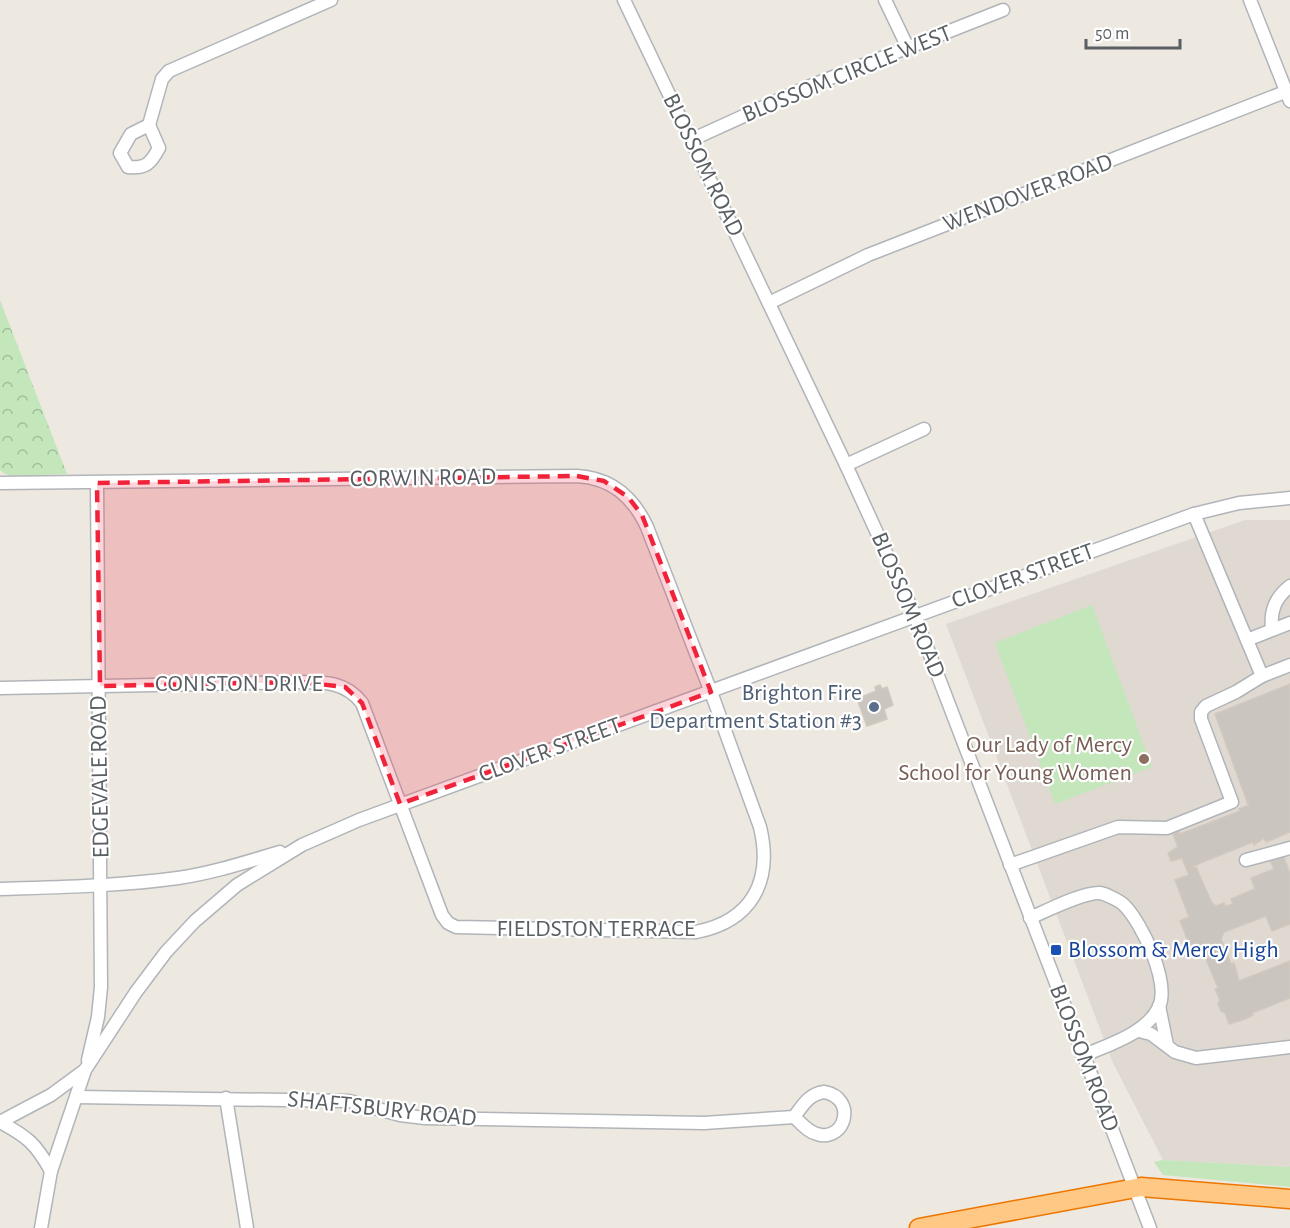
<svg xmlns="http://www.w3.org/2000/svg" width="1290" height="1228" font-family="'Alegreya Sans',sans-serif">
	<defs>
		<pattern id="park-crowns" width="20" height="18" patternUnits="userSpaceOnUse" patternTransform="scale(1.5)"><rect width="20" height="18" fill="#c3e6bb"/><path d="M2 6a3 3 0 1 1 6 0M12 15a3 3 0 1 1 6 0" fill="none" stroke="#a1be9b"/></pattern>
	</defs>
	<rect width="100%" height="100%" fill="#ede8e0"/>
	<path fill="#dfd9d1" d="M1245,520H1290V1167L1163,1160L1113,1063L946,624Z"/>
	<g fill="#c3e6bb">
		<path d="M1092,605L1152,767L1055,804L995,643Z"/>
		<path d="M1163,1160L1290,1167V1187L1163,1175L1154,1162Z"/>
	</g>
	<path fill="url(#park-crowns)" d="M0,300L67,474L12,476L5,474L0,470Z"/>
	<g fill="#cac5bf" stroke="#d2c8be" stroke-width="1.5">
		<path d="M1290,684V832L1266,842L1264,838L1254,845L1253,842L1193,866L1194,868L1196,867L1212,903L1216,906L1224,903L1225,906L1233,904L1231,899L1255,889L1251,878L1274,869L1269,858L1282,853L1290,873V924L1272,931L1266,916L1224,932L1221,939L1231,964L1234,963L1239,981L1290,961V998L1252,1013L1253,1015L1245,1019L1229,1024L1225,1013L1221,1011L1218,1004L1220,1000L1215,989L1218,988L1200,945L1191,949L1180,921L1189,917L1175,880L1189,875L1182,858L1171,861L1168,853L1178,847L1173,834L1179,832L1180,834L1240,811L1239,809L1246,806L1249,807L1215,714Z"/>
		<path d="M880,685L882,689L887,687L893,705L884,709L887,719L867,726L857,699L876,691L875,687Z"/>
	</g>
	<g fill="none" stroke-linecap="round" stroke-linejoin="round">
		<g stroke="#b1b5b9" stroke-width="15">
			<g id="minor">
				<path d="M624,0L846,465L915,616L1150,1228"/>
				<path d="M885,0L908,48"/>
				<path d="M1250,0L1290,101"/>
				<path d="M149,125L131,134L120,153L128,167C146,169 151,163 159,148L149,125L162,79L169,71L331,0"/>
				<path d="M691,140L805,88L1003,10"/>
				<path d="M769,303L868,255L1290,90"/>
				<path d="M846,465L924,429"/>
				<path d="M0,483L577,476C612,478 633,497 647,527L711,692L760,827C773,881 752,921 696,932L456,927L448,923L442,915L362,703C346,682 325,682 301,682L0,688"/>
				<path d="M1194,514L1262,676"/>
				<path d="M1272,629C1270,611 1275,598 1290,586"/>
				<path d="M1247,640L1290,623"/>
				<path d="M1246,860L1290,848"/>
				<path d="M1010,865L1118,827L1167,828L1232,802L1201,719V712L1206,706L1236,692L1262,676L1290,665"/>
				<path d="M0,889C59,887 119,886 178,878C213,873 246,862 280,852"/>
				<path d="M1030,918C1046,911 1083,892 1100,893C1106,894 1120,901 1124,905C1142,923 1170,982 1159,1007C1146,1034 1109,1044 1083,1056"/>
				<path d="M1159,1006L1167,1045"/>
				<path d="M1139,1031L1151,1034L1175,1052L1196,1058L1290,1047"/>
				<path d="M88,1060L98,1017L101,987L97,483"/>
				<path d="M824,1092C858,1098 845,1143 817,1134C808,1132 801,1123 794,1117C803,1105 809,1094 824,1092Z"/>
				<path d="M77,1097L349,1101L400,1115L425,1118L704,1123L794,1117"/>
				<path d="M226,1098L247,1228"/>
				<path d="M0,1122L51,1095L85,1070"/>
				<path d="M0,1122C28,1137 36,1144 51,1171"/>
				<path d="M41,1228L51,1171L85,1070L136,992L166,952L195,921L237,885L302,845L359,820L1194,514L1239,503L1290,498"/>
			</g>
		</g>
		<g stroke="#ed7600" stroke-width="21">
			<path id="highway" d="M919,1228L1141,1187L1290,1199"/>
		</g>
		<use href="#minor" stroke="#fff" stroke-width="12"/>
		<use href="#highway" stroke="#ffc985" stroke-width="18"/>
	</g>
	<path fill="#f0233a" fill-opacity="0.2" stroke="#f0233a" stroke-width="4.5" stroke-dasharray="12 8" stroke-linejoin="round" d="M577,476L604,481L628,497L642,515L711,692L400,804L362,703L345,687L301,682L100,686L97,483Z"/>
	<circle fill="#5c6f8a" stroke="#fff" stroke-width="2" cx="874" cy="707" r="6"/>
	<circle fill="#8d6e63" stroke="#fff" stroke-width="2" cx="1144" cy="759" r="6"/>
	<rect fill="#1a4fb4" stroke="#fff" stroke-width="2" x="1050" y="944" width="12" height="12" rx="3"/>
	<g text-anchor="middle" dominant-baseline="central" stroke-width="4.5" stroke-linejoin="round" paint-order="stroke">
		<g font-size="24" fill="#595f62" stroke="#fff">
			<text transform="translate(847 74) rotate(-22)">BLOSSOM CIRCLE WEST</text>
			<text transform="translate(703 165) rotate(64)">BLOSSOM ROAD</text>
			<text transform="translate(1028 193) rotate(-21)">WENDOVER ROAD</text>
			<text transform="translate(423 478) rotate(-1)">CORWIN ROAD</text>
			<text transform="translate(1023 576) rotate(-20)">CLOVER STREET</text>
			<text transform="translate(908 605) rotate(67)">BLOSSOM ROAD</text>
			<text x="239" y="684">CONISTON DRIVE</text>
			<text transform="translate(550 750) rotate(-20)">CLOVER STREET</text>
			<text transform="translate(100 777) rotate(-91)">EDGEVALE ROAD</text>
			<text x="596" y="929">FIELDSTON TERRACE</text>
			<text transform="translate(1084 1058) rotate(69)">BLOSSOM ROAD</text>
			<text transform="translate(382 1109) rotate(6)">SHAFTSBURY ROAD</text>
		</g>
		<g font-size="24" fill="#4e5e75" stroke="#fff" text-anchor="end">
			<text x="862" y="693">Brighton Fire<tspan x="862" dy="28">Department Station #3</tspan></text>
		</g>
		<g font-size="24" fill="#785e54" stroke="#fff" text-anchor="end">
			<text x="1132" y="745">Our Lady of Mercy<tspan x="1132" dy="28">School for Young Women</tspan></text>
		</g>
		<g font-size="24" fill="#164399" stroke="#fff" text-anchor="start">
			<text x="1068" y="950">Blossom &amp; Mercy High</text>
		</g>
	</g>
	<path d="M1086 39v9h94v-9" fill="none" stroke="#595f62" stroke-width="3"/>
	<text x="1095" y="39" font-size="18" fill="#595f62" stroke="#ffffff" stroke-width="4.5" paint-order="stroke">50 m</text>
</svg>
